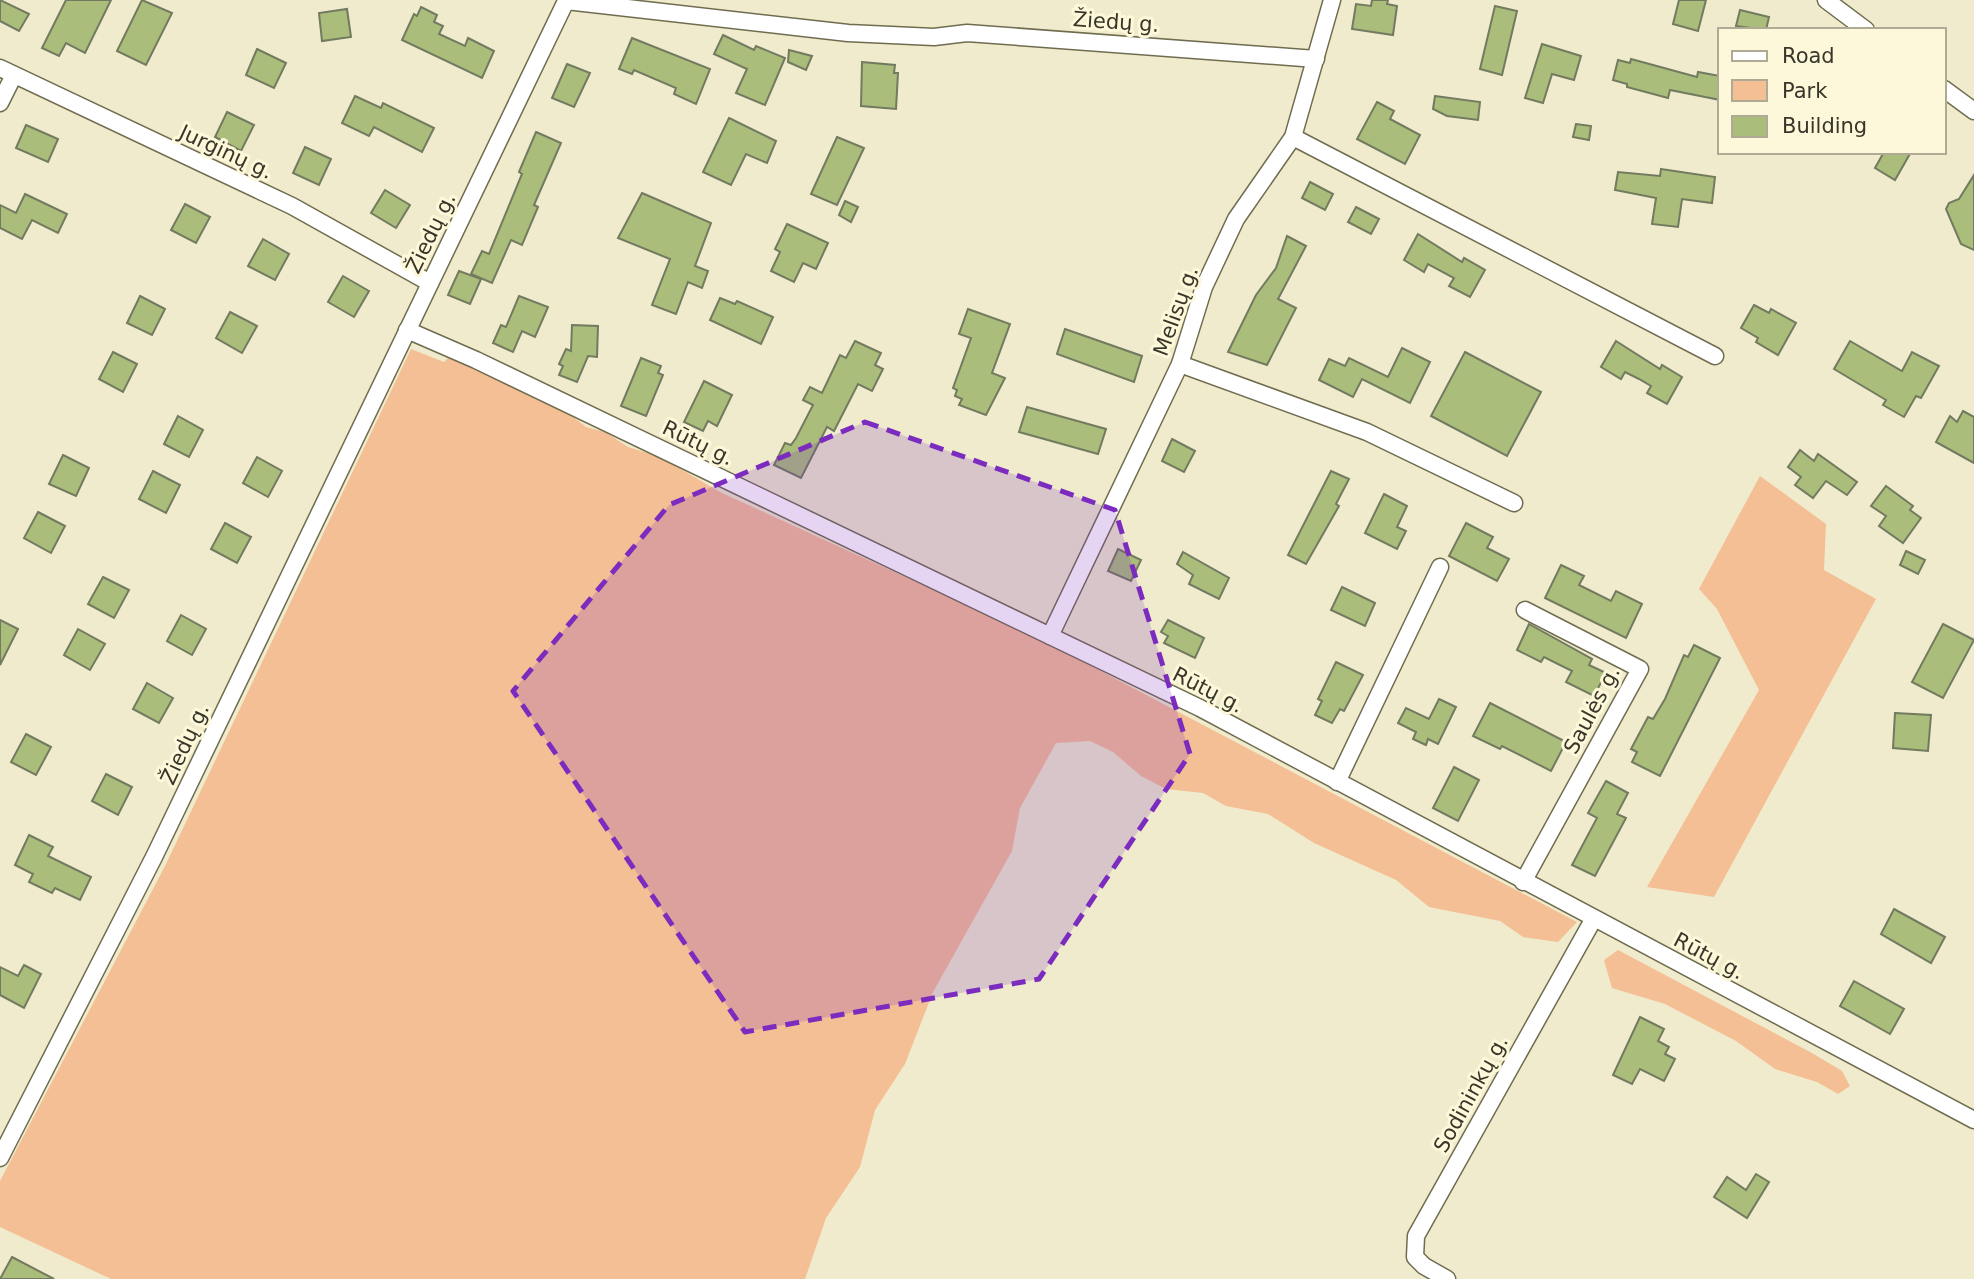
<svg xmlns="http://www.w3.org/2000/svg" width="1974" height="1279" font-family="'DejaVu Sans',sans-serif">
	<rect width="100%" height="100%" fill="#efebcc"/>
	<g fill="#f4bf95">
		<path d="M411,349L444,362L452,354L463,363L480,368L537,400L557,404L586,427L605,432L628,447L660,457L720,492L1038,638L1577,922L1558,942L1523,937L1500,921L1429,907L1396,880L1314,843L1268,814L1226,806L1203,793L1166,789L1141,776L1113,752L1090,741L1056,743L1020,808L1012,851L933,992L905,1064L875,1110L860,1167L826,1218L805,1279H111L0,1227V1181L165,866Z"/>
		<path d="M1760,476L1826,524L1824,570L1876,599L1714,897L1647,887L1759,690L1717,609L1699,589Z"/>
		<path d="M1618,950L1812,1053L1842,1071L1850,1086L1838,1094L1817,1082L1775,1069L1736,1041L1665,1004L1612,988L1604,960Z"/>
	</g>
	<g fill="#abbd7b" stroke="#727a60" stroke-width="2">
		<path d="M0,0L29,14L19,31L0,21Z"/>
		<path d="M66,0H111L85,53L66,43L59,56L42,48Z"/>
		<path d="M142,0L172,13L146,65L117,51Z"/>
		<path d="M1372,0H1388L1387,4L1397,6L1393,35L1352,29L1356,4L1371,6Z"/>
		<path d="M1679,0H1706L1698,31L1673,24Z"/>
		<path d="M1495,6L1517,11L1502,75L1480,69Z"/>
		<path d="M421,7L437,15L434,22L443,26L439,34L465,46L468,38L494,51L482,78L402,40L414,14L417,16Z"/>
		<path d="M347,9L351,37L322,41L319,13Z"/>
		<path d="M1740,10L1769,17L1766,30L1736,26Z"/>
		<path d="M723,35L754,50L756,46L785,58L765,105L736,93L747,69L714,54Z"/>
		<path d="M632,38L710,69L696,104L674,94L676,88L634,70L632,74L619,69Z"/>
		<path d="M1542,44L1581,56L1574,80L1552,74L1543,103L1525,98Z"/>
		<path d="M257,49L286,63L274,88L246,75Z"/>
		<path d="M789,50L812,56L806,70L788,62Z"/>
		<path d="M1631,59L1697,77L1698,72L1720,76V100L1670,90L1668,98L1627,87V84L1613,80L1618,60L1630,63Z"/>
		<path d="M862,62L895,65L894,73H898L896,109L861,106Z"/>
		<path d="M567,64L590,73L574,107L552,98Z"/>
		<path d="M355,96L381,108L383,103L434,128L422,152L374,127L369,136L342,123Z"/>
		<path d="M1435,96L1480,102L1478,120L1447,116L1433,109Z"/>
		<path d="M1377,102L1394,111L1390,119L1420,135L1405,164L1357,139Z"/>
		<path d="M227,112L254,125L241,151L215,137Z"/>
		<path d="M729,118L776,141L767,163L746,154L731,185L703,172Z"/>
		<path d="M1576,124L1591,126L1589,140L1573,137Z"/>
		<path d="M26,125L58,139L48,162L16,148Z"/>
		<path d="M536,132L561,143L534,205L538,207L522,245L511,240L492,283L471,274L482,251L489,254L522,174L519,172Z"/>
		<path d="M837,137L864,148L837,205L811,194Z"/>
		<path d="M305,147L331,159L319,185L293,173Z"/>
		<path d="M1884,152H1911L1895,180L1875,168Z"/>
		<path d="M1661,169L1715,177L1712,203L1682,199L1678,227L1652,224L1656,198L1615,190L1618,172L1660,176Z"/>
		<path d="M1974,175V250L1961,244L1946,209L1949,203L1959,199Z"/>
		<path d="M1310,182L1333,194L1325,210L1302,198Z"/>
		<path d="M385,190L410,205L396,228L371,213Z"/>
		<path d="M642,193L711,223L695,266L708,271L702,288L688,282L676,314L652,305L670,259L618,238Z"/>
		<path d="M25,194L67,214L58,233L32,220L22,239L0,228V205L16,213Z"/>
		<path d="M845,201L858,207L851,222L839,215Z"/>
		<path d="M185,204L210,217L196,243L171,230Z"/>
		<path d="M1356,207L1379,219L1371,234L1348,222Z"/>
		<path d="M787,224L828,243L816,269L803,263L794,282L771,271L780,252L775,249Z"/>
		<path d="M1418,234L1462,262L1464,258L1485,270L1470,297L1449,286L1454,278L1428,264L1424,272L1404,260Z"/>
		<path d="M1287,236L1306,246L1278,299L1296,308L1267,365L1228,352L1256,295L1276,268Z"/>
		<path d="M263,239L289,254L275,280L248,266Z"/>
		<path d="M459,271L481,279L470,304L448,295Z"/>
		<path d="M343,276L369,291L354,317L328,302Z"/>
		<path d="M140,296L165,309L152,335L127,323Z"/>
		<path d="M519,296L548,307L535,337L522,331L513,352L493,343L501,325L506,327Z"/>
		<path d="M720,298L735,304L737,301L773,317L761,344L710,320Z"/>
		<path d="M1754,305L1769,313L1771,309L1796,323L1778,355L1756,342L1758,338L1741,328Z"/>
		<path d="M968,309L1010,324L992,373L1005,378L986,415L959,405L962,399L955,396L957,390L953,388L971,338L959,334Z"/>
		<path d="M230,312L257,326L242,353L216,338Z"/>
		<path d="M572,325L598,326L597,357L588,356L577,382L559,375L563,366L559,364L566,349L571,351Z"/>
		<path d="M1065,329L1142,356L1134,382L1057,354Z"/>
		<path d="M855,341L881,353L875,365L883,369L872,391L858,384L834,431L827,427L801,478L774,465L785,443L791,445L796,438L813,405L803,400L810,387L822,393L840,355L846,358Z"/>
		<path d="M1616,341L1660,369L1662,365L1682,377L1667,404L1647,393L1651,386L1639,379L1625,372L1621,379L1601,367Z"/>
		<path d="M1850,341L1902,371L1912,352L1939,366L1921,398L1916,396L1904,417L1883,405L1886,400L1834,369Z"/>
		<path d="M1402,348L1430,362L1410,403L1362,379L1353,397L1319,380L1329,359L1345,366L1349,358L1388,377Z"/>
		<path d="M113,352L137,364L123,392L99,379Z"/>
		<path d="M1465,352L1541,392L1507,456L1431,416Z"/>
		<path d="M641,358L661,366L658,373L663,375L646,416L621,406Z"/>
		<path d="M704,381L732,395L717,426L708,421L703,431L684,422Z"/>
		<path d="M1027,407L1106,429L1098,454L1019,432Z"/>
		<path d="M1963,411L1974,417V463L1936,442L1950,416L1957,422Z"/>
		<path d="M178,416L203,430L189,457L164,444Z"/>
		<path d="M1172,439L1195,451L1184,472L1162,461Z"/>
		<path d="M1800,450L1814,461L1818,454L1857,482L1847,495L1826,481L1813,498L1795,485L1801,477L1788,467Z"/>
		<path d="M63,455L89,468L76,496L49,484Z"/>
		<path d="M257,457L282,471L268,497L243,483Z"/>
		<path d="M153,471L180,485L166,513L139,499Z"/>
		<path d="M1331,471L1349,479L1336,504L1339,506L1306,564L1288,555Z"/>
		<path d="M1886,486L1913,506L1910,510L1921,518L1903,543L1879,526L1886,516L1871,506Z"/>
		<path d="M1384,494L1407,506L1397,527L1406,531L1397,549L1365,533Z"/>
		<path d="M38,512L65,526L51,553L24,538Z"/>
		<path d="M225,523L251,537L237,563L211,549Z"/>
		<path d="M1466,523L1493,537L1487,548L1509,559L1497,581L1449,556Z"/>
		<path d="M1118,549L1141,560L1131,581L1108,571Z"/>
		<path d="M1906,551L1925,560L1918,574L1900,565Z"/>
		<path d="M1183,552L1229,578L1219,599L1189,584L1193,575L1177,564Z"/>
		<path d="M1561,565L1584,576L1579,585L1611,601L1616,591L1642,604L1626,638L1545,598Z"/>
		<path d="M103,577L129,590L114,618L88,604Z"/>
		<path d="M1342,587L1375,603L1365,626L1331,610Z"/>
		<path d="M181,615L206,629L192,655L167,641Z"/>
		<path d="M0,620L18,629L0,665Z"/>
		<path d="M1168,620L1204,638L1195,658L1164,643L1168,636L1161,632Z"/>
		<path d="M1529,624L1592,659L1589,665L1606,673L1594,696L1566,682L1572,671L1544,657L1541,662L1517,650Z"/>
		<path d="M1943,624L1974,640L1943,698L1912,682Z"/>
		<path d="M78,629L105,644L90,670L64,655Z"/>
		<path d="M1694,645L1720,658L1660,776L1632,762L1637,752L1631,749L1648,717L1653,719L1665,699L1684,655L1688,657Z"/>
		<path d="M1336,662L1363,675L1344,711L1340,709L1332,723L1315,715L1322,701L1318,699Z"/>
		<path d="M147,683L173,698L159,723L133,709Z"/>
		<path d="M1439,699L1456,707L1438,744L1428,739L1426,745L1413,739L1416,732L1398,723L1406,708L1429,719Z"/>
		<path d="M1490,703L1566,742L1551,771L1502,746L1500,749L1473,736Z"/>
		<path d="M1895,713L1931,715L1928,751L1893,748Z"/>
		<path d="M26,734L51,747L36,775L11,762Z"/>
		<path d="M1454,767L1479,780L1458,821L1433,808Z"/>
		<path d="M106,774L132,787L118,815L92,801Z"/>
		<path d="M1606,781L1628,793L1617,814L1626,818L1595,876L1572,865L1597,818L1588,813Z"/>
		<path d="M29,835L53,847L48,856L91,877L80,900L55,888L52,893L29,882L33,874L15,865Z"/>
		<path d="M1894,909L1945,937L1931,963L1881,934Z"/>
		<path d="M24,965L41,974L24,1008L0,995V967L18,976Z"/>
		<path d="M1854,981L1904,1009L1890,1034L1840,1006Z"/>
		<path d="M1640,1017L1664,1029L1658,1041L1669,1047L1665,1054L1675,1059L1664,1081L1640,1069L1632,1084L1613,1075Z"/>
		<path d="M1756,1174L1769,1182L1747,1218L1714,1197L1727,1177L1746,1190Z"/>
		<path d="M12,1257L54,1279H0Z"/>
	</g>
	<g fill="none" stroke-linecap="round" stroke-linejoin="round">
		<g stroke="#706c50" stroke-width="19">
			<g id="street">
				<path d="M1826,0L1866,30"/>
				<path d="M0,68L292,206L430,283"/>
				<path d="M1944,89L1974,111"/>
				<path d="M0,103L14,75"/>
				<path d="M1293,137L1715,356"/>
				<path d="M407,330L476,360L1200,708L1974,1120"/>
				<path d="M1180,364L1367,432L1514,503"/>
				<path d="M1050,636L1180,364L1204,287L1236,219L1293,137L1332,0"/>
				<path d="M1337,782L1440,567"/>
				<path d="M1523,882L1640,669L1525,610"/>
				<path d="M0,1158L154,857L566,1L848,33L934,37L967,33L1316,59"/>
				<path d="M1447,1279L1424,1266L1415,1257L1416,1236L1593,920"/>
			</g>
		</g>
		<use href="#street" stroke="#fff" stroke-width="16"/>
	</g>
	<path fill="#7b2cbf" fill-opacity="0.2" stroke="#7b2cbf" stroke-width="5" stroke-dasharray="14 9" stroke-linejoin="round" d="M865,422L1115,510L1190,754L1039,979L745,1032L513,691L669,505Z"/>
	<g text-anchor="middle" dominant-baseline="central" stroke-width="6" stroke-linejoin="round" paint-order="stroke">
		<g font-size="21" fill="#38362a" stroke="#fdf8d9">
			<text transform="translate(1116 22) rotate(4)">Žiedų g.</text>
			<text transform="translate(226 152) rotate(25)">Jurginų g.</text>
			<text transform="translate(431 233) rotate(-64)">Žiedų g.</text>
			<text transform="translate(1176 311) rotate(-70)">Melisų g.</text>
			<text transform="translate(698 443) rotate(26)">Rūtų g.</text>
			<text transform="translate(1208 690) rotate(27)">Rūtų g.</text>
			<text transform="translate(1592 710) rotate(-62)">Saulės g.</text>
			<text transform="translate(185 744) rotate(-65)">Žiedų g.</text>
			<text transform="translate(1709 956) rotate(28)">Rūtų g.</text>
			<text transform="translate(1471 1094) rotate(-61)">Sodininkų g.</text>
		</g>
	</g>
	<rect x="1718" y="28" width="228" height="126" fill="#fdf8d9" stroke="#aeaa93" stroke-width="2"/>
	<rect x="1732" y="51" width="35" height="10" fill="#ffffff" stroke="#aeaa93" stroke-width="2"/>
	<text x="1782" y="63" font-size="21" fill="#38362a">Road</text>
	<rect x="1732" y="80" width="35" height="21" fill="#f4bf95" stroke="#aeaa93" stroke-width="2"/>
	<text x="1782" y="98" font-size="21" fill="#38362a">Park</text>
	<rect x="1732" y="116" width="35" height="21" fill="#abbd7b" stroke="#aeaa93" stroke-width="2"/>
	<text x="1782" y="133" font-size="21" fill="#38362a">Building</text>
</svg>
